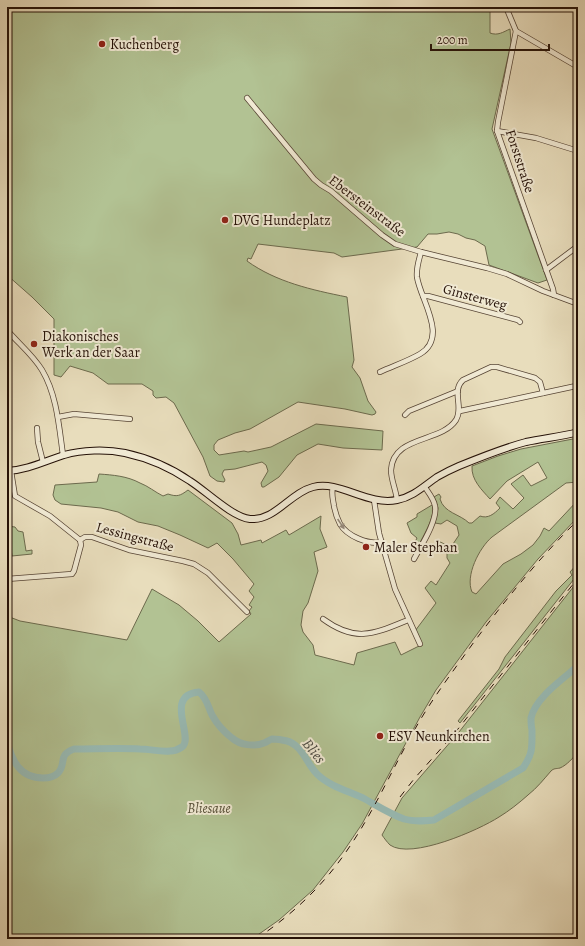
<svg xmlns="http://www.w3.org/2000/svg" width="585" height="946" font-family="Alegreya,serif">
	<rect width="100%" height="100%" fill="#e8ddbc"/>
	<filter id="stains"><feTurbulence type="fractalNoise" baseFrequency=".005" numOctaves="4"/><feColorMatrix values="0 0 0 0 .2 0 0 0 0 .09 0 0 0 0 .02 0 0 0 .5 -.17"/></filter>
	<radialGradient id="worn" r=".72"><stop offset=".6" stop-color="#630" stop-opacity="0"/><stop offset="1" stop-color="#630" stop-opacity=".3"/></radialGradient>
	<g fill="#b2c293" stroke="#6c6a4d">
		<path d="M7,7H490V33C498,36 503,32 510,29L511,43L492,129L547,280L538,283L489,265L485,246L475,240L466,238L458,234L449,232L437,234H428L417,247L342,257L334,253L258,244L251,259L248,258L247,261C276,282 312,290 347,297L354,360L352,367L360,378L368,401L376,412L375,414L372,415L345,409L298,402L250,429L235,433L218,440L214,445V450L219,455L244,451L248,452L271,447L316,424L383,431L382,450L343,448L318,444L297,455L279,477L264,487H262L261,483L268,471L266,465L262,462L235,469L224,470L222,474L225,480L224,482L217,481L210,476L203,457L174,403L166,397L156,398L153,395V391L142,384H108L93,373L70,366L61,377L54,375V319L32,297L7,275Z"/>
		<path d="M578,438V482L566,483L492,537C479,548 465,576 472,592L476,594L503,564L521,554L533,545L540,536L544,528L549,531L578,500V517L538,559L486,622L436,690L420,717L362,824L343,852L313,890L279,920L252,939H7V616L20,621L127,640L152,589L179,605L198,621L219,642L251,614L249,611L252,607L249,605L254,597L249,591L254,584L233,559L217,543L208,548L180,535L158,526L138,522L118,512L101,508L61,504L55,500L53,495L55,485L97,482L99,474C113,475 127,476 140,483C148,486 155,492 163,496L168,494C177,497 180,496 188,490L232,523L238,534L241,545L261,540L262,543L286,530L289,535L321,516L320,529L327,547L314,552L318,571L308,603L303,611L301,625L303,632L313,645L315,655L354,665L357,653L395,642L401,655L421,645L415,631L436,603L425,588L431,581L436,585L450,563L447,558V553L436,545L438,541L451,547L459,535L457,526L447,520L441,524L435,523L438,508L434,497L439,494L441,497L440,499C444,513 460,514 469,523H472L480,516C488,519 494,514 500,508L496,503L500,497L513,509L524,498L511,484L523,475L531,486L547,478L538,462L507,481L490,499C482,490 471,480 472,466L498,456L521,449Z"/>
		<path d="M432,505C437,515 421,540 416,550L414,549L413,546L417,538L411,533L407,523L417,517V514Z"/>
		<path d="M7,526L15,527L18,531L23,532L26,551L32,550V554L12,556L11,549H7Z"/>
		<path d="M578,563V574L460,723L458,721L499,669L505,657L556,591L572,575L570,572Z"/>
		<path d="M578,581V752C573,758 567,765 560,768C556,769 554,768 551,771C544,779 537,788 528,795C519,803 509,811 499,817C479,830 411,860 390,845C387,842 384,838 382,835L402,798L459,732Z"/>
	</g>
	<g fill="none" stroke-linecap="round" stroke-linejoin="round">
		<path stroke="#98bbb5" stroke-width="7" d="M7,741C12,761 20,778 43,778C49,778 54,777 58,773C67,764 57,755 74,749C96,749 118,748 140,749C150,749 160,752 170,751C174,751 179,749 182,747C195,738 163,695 199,692C207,698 208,707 212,715C217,724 224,732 232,738C240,745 254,747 264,743C267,742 269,740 272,739C276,739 283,740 287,741C302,745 307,764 317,774C329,786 348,791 363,798C376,805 390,814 404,819C414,822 424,821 434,820L523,768C533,753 532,748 532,730C531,726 531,722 531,718C535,698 563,679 578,666"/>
		<g stroke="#564434" stroke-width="6">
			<g id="street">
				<path d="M506,7L516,31L578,67"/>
				<path d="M516,31L498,122L497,131L553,289L554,295"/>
				<path d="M247,98L314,179L321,185L331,191L382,235L395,244L421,252L487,268L507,274L543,291L578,304"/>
				<path d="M497,131L536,138L578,151"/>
				<path d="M546,270L578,246"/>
				<path d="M423,296H428L518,320L520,322"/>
				<path d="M7,330C18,343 33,355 42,370C57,395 59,427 63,455"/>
				<path d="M380,372C393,366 408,361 420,354C449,337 420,299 417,277C416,268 419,260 421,252"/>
				<path d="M460,411L576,386"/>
				<path d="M405,415L409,411L458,391"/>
				<path d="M58,417L74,414L130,419"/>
				<path d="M37,428L38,442L43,462"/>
				<path d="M11,471L15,496L50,516L80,540"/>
				<path d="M333,487C331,494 333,499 334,506C335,512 337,518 340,524C347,536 368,545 382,542"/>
				<path d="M374,500L379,533L395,589L420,644"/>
				<path d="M397,500C396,490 391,480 391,470C393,435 441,443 456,420C464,407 451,391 463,380L491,367H497L535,378L540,382L543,393"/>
				<path d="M80,540L85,537H92L129,550L183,561L194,564L208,573L247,612"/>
				<path d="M414,559C421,546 438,520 435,506C434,499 428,492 424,486"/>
				<path d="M7,579L72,574L74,571L81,545L80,540"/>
				<path d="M323,619C356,643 374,634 408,620"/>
			</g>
		</g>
		<g stroke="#251107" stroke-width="8">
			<path id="secondary" d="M7,471C27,470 45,461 64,455C82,450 106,449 125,453C148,458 171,468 190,481C206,491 232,517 250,519C275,521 290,493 313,487C340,480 367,506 397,500C413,497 424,486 437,477C444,473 452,469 459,466C481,457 503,448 526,442C543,438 561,437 578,432"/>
		</g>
		<use href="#street" stroke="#f0e9d3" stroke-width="4.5"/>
		<use href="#secondary" stroke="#f0e9d3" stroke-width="6"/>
		<g stroke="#251107" stroke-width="1" stroke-dasharray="7 7" stroke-linecap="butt">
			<path d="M400,797L414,779L454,734L578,578"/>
			<path d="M256,939C292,915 324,885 348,849C377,807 396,760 422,717C438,691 456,667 474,642C506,599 540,557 578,520"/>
		</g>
	</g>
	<defs><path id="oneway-solid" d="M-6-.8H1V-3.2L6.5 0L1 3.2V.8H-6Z"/></defs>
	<use fill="#958877" href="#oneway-solid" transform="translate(341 524) rotate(56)"/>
	<g fill="#8f2418" stroke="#f0e9d3" stroke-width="1.5">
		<circle cx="102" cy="44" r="4"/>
		<circle cx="225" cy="220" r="4"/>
		<circle cx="34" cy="344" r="4"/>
		<circle cx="366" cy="547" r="4"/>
		<circle cx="380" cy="736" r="4"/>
	</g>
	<g text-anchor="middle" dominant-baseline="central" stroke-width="4" stroke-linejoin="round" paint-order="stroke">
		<g font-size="14" fill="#251107" stroke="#f0e9d3" text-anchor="start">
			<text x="110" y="44">Kuchenberg</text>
			<text x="233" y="220">DVG Hundeplatz</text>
			<text x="42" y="336">Diakonisches<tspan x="42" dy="16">Werk an der Saar</tspan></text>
			<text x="374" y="547">Maler Stephan</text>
			<text x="388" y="736">ESV Neunkirchen</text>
		</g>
		<g font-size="14" fill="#251107" stroke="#f0e9d3">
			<text transform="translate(520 161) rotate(72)">Forststraße</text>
			<text transform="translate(367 206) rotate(37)">Ebersteinstraße</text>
			<text transform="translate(475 297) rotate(15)">Ginsterweg</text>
			<text transform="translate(135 537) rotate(15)">Lessingstraße</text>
		</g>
		<g font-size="14" font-style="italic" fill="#564f38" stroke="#f0e9d3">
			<text x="209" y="808">Bliesaue</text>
		</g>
		<g font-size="15" font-style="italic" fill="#4d4c44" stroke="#f0e9d3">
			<text transform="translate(314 751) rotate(51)">Blies</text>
		</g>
	</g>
	<rect width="585" height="946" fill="none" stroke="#e8ddbc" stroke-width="24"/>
	<rect x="8" y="8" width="569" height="930" fill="none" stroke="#251107" stroke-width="2"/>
	<rect x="12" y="12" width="561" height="922" fill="none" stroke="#251107"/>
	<path d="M431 44v6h118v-6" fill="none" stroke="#251107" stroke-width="2"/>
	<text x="437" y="44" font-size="12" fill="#251107" stroke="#f0e9d3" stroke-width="3" paint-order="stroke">200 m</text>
	<rect width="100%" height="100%" filter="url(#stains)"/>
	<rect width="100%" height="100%" fill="url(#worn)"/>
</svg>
